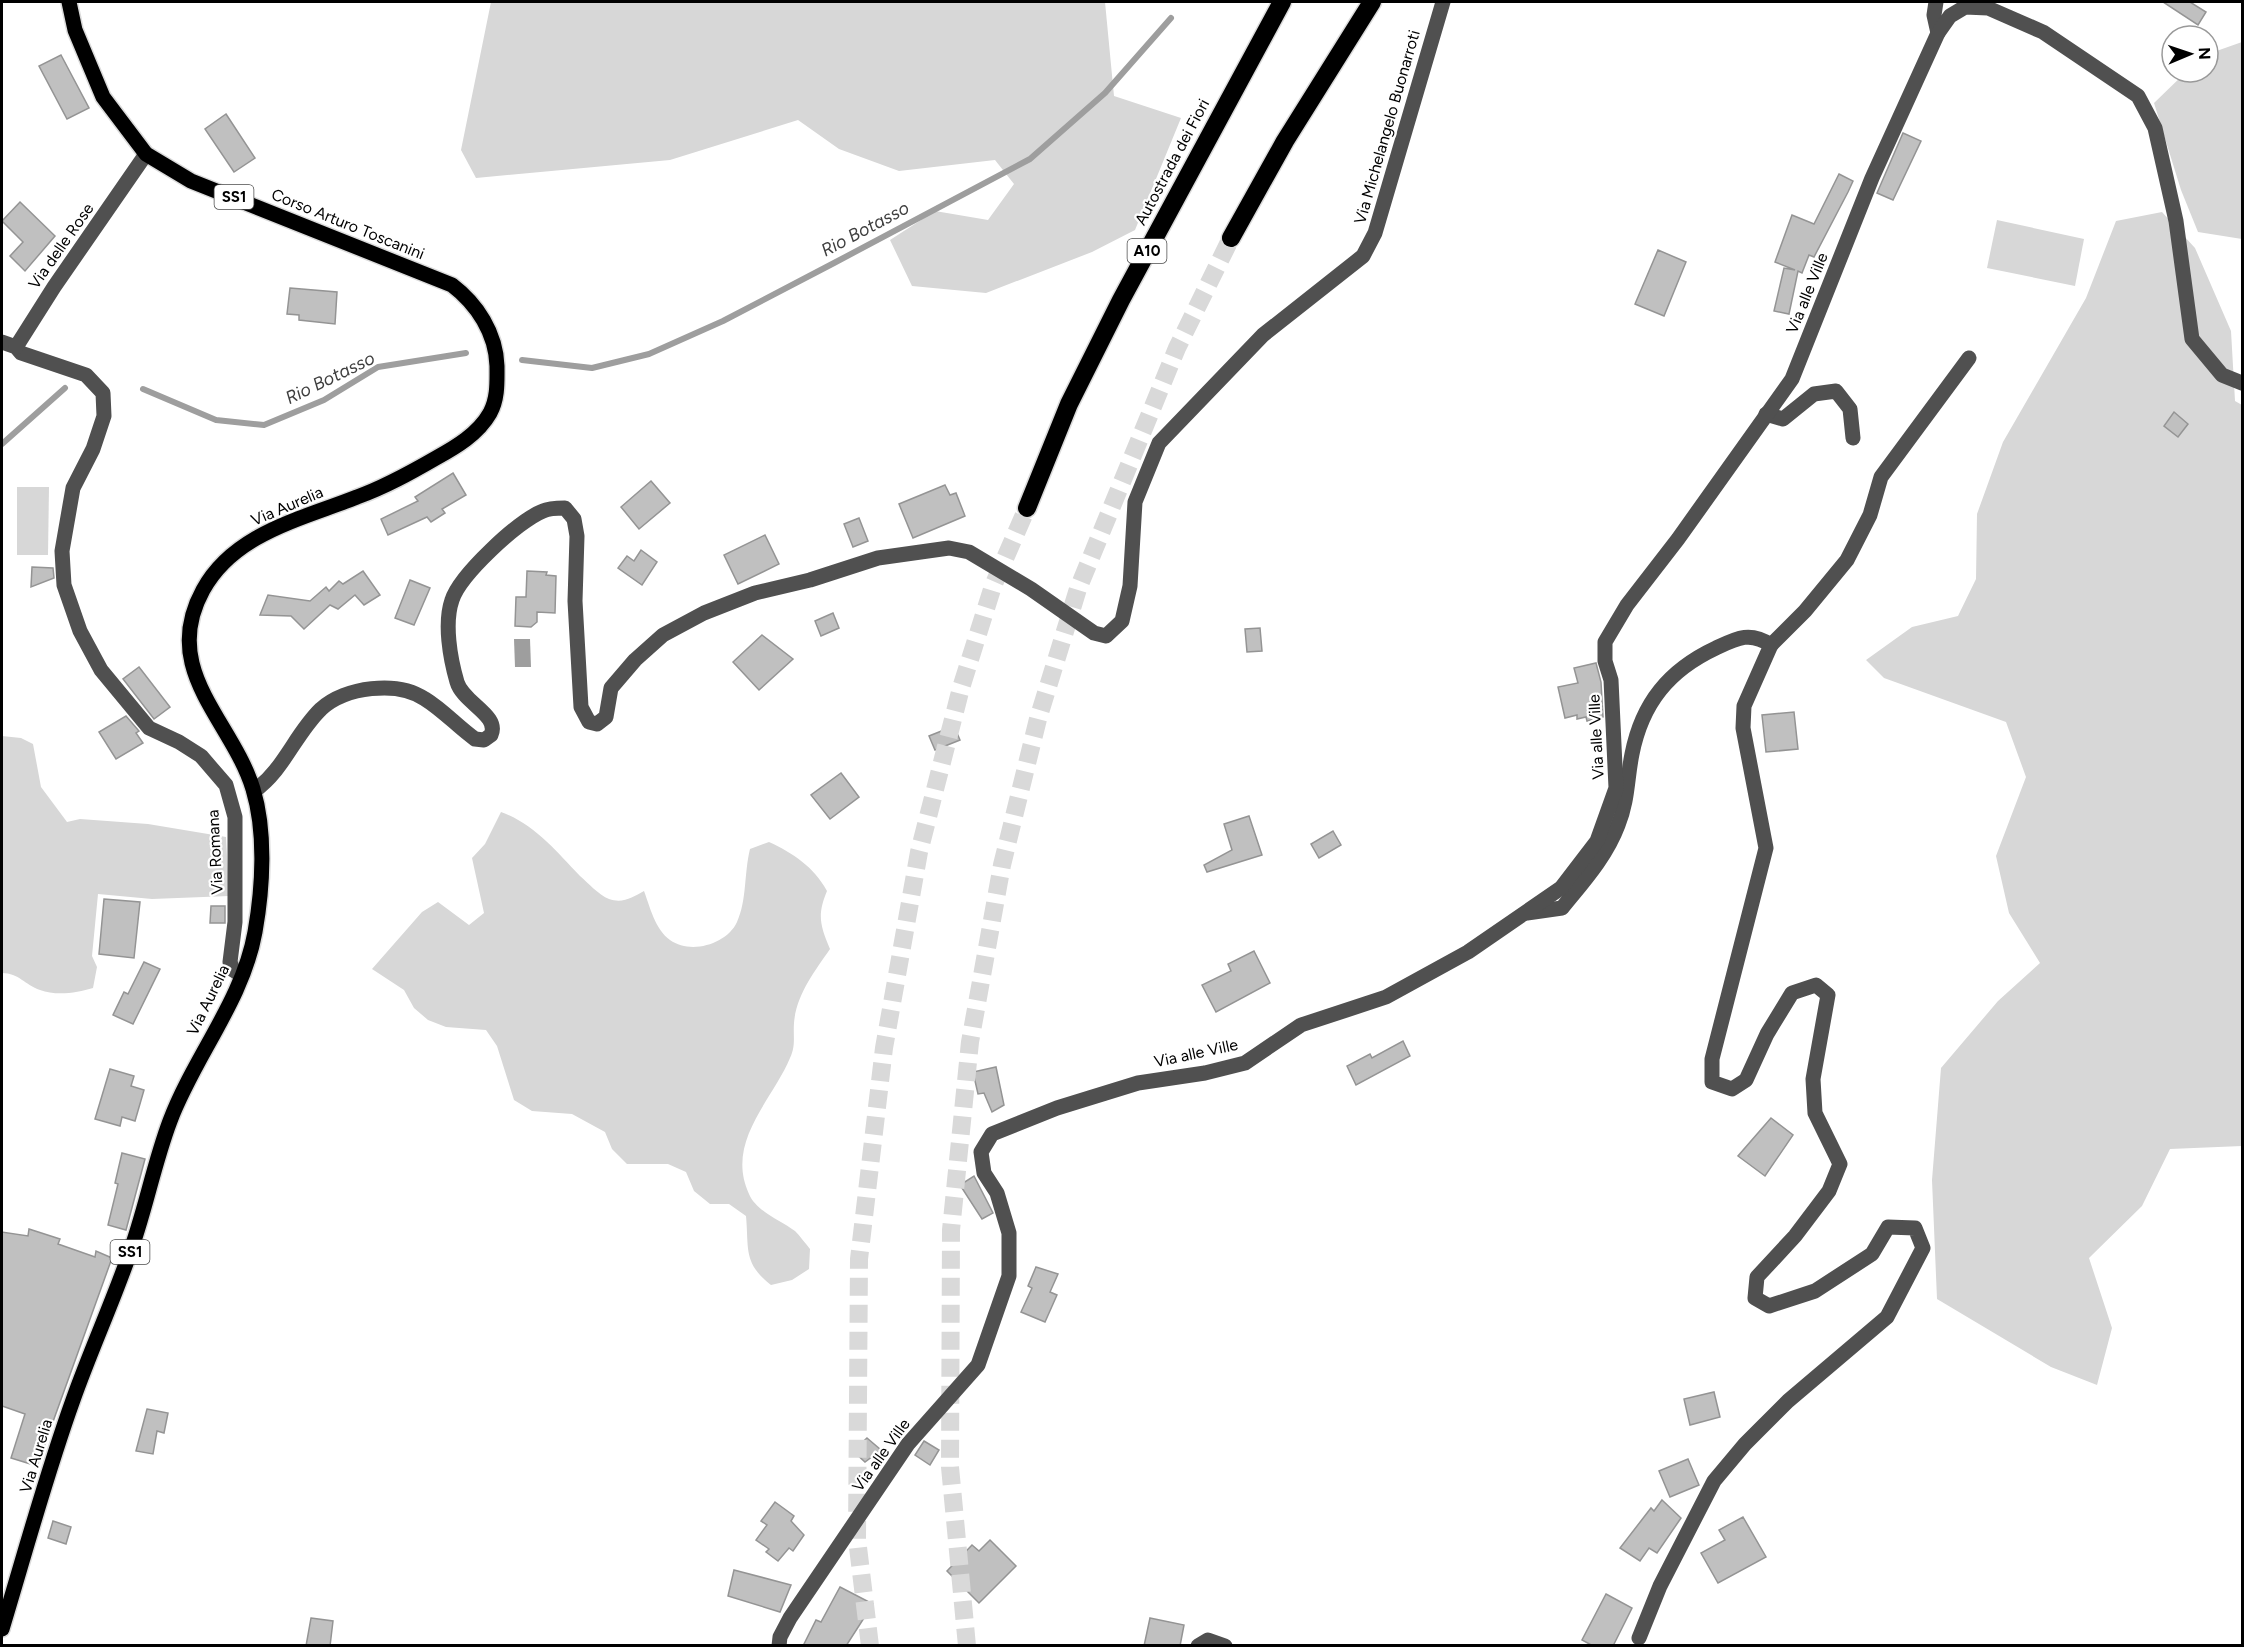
<svg xmlns="http://www.w3.org/2000/svg" width="2244" height="1647" font-family="Figtree,sans-serif">
	<rect width="100%" height="100%" fill="#fff"/>
	<g fill="#d7d7d7">
		<path d="M491,2H1105L1114,96L1181,118L1135,230L1092,252L986,293L912,286L890,240L935,211L988,220L1014,184L995,160L899,171L839,149L798,120L670,160L476,178L461,150Z"/>
		<path d="M2242,42V239L2198,232L2181,190L2154,103L2186,72H2208V54Z"/>
		<path d="M2162,212L2195,248L2231,331L2235,401L2242,405V1146L2170,1149L2142,1206L2089,1258L2112,1328L2097,1385L2051,1367L1937,1299L1932,1180L1941,1068L1998,1001L2040,963L2009,913L1996,856L2026,777L2006,722L1884,678L1866,660L1912,627L1958,616L1976,579L1977,514L2003,442L2086,298L2116,221Z"/>
		<path d="M1997,220L2084,239L2075,286L1987,268Z"/>
		<path d="M17,487H49L48,555H17Z"/>
		<path d="M2,736L21,738L33,744L41,787L67,822L80,819L148,824L226,837L229,896L152,899L98,894L92,956L97,967L93,988C77,993 56,996 40,990C25,985 19,973 2,973Z"/>
		<path d="M501,812C534,824 556,851 580,876C588,883 599,895 609,899C623,904 633,897 644,891C650,907 655,929 670,940C691,955 727,944 737,922C747,900 744,873 750,849L769,842C793,853 814,867 827,891C817,915 820,925 830,949C815,971 796,995 794,1023C793,1037 796,1045 790,1058C772,1101 725,1142 749,1194C756,1211 780,1220 795,1231C800,1236 805,1243 810,1249L809,1269L792,1280L771,1285C743,1263 749,1249 746,1216L729,1204H710L694,1191L686,1172L668,1164H627L612,1149L605,1132L572,1114L532,1111L514,1100L497,1046L486,1030L446,1027L428,1020L414,1008L404,990L372,969L422,912L438,902L469,925L484,913L472,858L485,844Z"/>
	</g>
	<path fill="#9e9e9e" d="M514,639H530L531,667H515Z"/>
	<g fill="none" stroke-linecap="round" stroke-linejoin="round">
		<g stroke="#9e9e9e" stroke-width="6">
			<path d="M522,360L592,368L649,354L723,321L834,263L1030,159L1105,93L1171,18"/>
			<path d="M143,389L216,420L264,425L324,400L378,367L466,353"/>
			<path d="M2,444L65,388"/>
		</g>
	</g>
	<g fill="#c0c0c0" stroke="#949494" stroke-width="1.5">
		<path d="M2163,2H2190L2206,12L2198,25Z"/>
		<path d="M61,55L89,108L67,119L39,66Z"/>
		<path d="M226,114L255,158L234,172L205,129Z"/>
		<path d="M1903,133L1921,141L1893,200L1877,193Z"/>
		<path d="M1839,174L1853,181L1848,192L1814,257L1809,255L1802,273L1798,271L1789,314L1774,311L1784,268L1795,270L1775,262L1792,215L1814,224Z"/>
		<path d="M20,202L55,236L25,271L10,256L23,242L2,221Z"/>
		<path d="M1658,250L1686,262L1664,316L1635,304Z"/>
		<path d="M290,288L337,292L335,324L299,320V315L287,314Z"/>
		<path d="M2174,412L2188,424L2178,437L2164,426Z"/>
		<path d="M453,473L466,495L442,509L445,513L431,522L427,517L388,535L381,519L418,501L415,497Z"/>
		<path d="M651,481L670,503L639,529L621,507Z"/>
		<path d="M945,485L950,495L956,493L965,516L913,538L899,504Z"/>
		<path d="M859,518L868,541L853,547L844,524Z"/>
		<path d="M765,535L779,564L738,584L724,555Z"/>
		<path d="M641,550L657,562L642,585L618,568L627,556L634,561Z"/>
		<path d="M32,567L53,568L54,578L31,587Z"/>
		<path d="M363,571L380,595L364,605L355,595L338,609L330,605L304,629L291,616L260,615L268,595L310,601L326,587L329,591L339,581L343,584Z"/>
		<path d="M527,571L547,572L546,575L556,576L555,613L537,612V622L531,627L515,626L516,597H526Z"/>
		<path d="M410,580L430,588L414,625L395,618Z"/>
		<path d="M833,613L839,628L821,636L815,621Z"/>
		<path d="M1260,628L1262,651L1247,652L1245,629Z"/>
		<path d="M762,635L793,659L759,690L733,662Z"/>
		<path d="M1596,663L1601,682L1603,717L1587,721L1586,717L1577,719V715L1565,718L1558,687L1578,683L1574,668Z"/>
		<path d="M139,667L170,707L154,719L123,679Z"/>
		<path d="M1794,712L1798,749L1766,752L1762,715Z"/>
		<path d="M126,716L139,731L136,733L143,743L116,759L99,732Z"/>
		<path d="M954,726L960,740L935,750L929,736Z"/>
		<path d="M841,773L859,797L830,819L811,795Z"/>
		<path d="M1249,816L1262,855L1207,872L1204,865L1232,850L1224,824Z"/>
		<path d="M1333,831L1341,845L1319,858L1311,844Z"/>
		<path d="M104,899L140,902L134,958L99,954Z"/>
		<path d="M211,906H225V923H210Z"/>
		<path d="M1254,951L1270,983L1216,1012L1202,985L1231,971L1228,964Z"/>
		<path d="M144,962L160,969L133,1024L113,1015L124,992L128,994Z"/>
		<path d="M1403,1041L1410,1056L1356,1085L1347,1066L1370,1054L1372,1058Z"/>
		<path d="M996,1067L1004,1105L992,1112L984,1093L978,1094L973,1072Z"/>
		<path d="M110,1069L134,1076L131,1086L144,1090L135,1121L122,1117L120,1126L95,1119Z"/>
		<path d="M1771,1118L1793,1135L1765,1176L1738,1156Z"/>
		<path d="M122,1153L145,1159L126,1230L108,1225L118,1184L115,1183Z"/>
		<path d="M974,1176L993,1213L982,1219L960,1185Z"/>
		<path d="M29,1229L60,1239L58,1244L95,1257L96,1251L112,1258L37,1466L11,1458L25,1414L2,1406V1232L28,1236Z"/>
		<path d="M1036,1267L1058,1274L1050,1292L1057,1295L1045,1322L1021,1312L1032,1288L1028,1286Z"/>
		<path d="M1714,1392L1720,1417L1690,1425L1684,1399Z"/>
		<path d="M147,1409L168,1413L164,1433L157,1431L153,1454L136,1451Z"/>
		<path d="M867,1438L881,1450L865,1462L853,1451Z"/>
		<path d="M924,1441L939,1450L930,1465L915,1455Z"/>
		<path d="M1688,1459L1699,1485L1670,1497L1659,1471Z"/>
		<path d="M1662,1500L1681,1518L1657,1553L1649,1548L1640,1561L1620,1548L1651,1508L1654,1511Z"/>
		<path d="M775,1502L794,1516L791,1521L804,1535L793,1551L789,1548L778,1561L766,1552L769,1549L756,1540L767,1525L761,1521Z"/>
		<path d="M1743,1517L1766,1557L1718,1583L1701,1553L1725,1540L1719,1530Z"/>
		<path d="M53,1521L71,1527L66,1544L48,1538Z"/>
		<path d="M990,1540L1016,1566L979,1603L947,1571L972,1545L979,1551Z"/>
		<path d="M734,1570L791,1585L780,1612L728,1596Z"/>
		<path d="M840,1587L873,1604L846,1646H803L816,1620L821,1622Z"/>
		<path d="M1606,1594L1632,1608L1613,1646H1593L1582,1640Z"/>
		<path d="M311,1618L333,1621L330,1646H306Z"/>
		<path d="M1150,1618L1184,1625L1180,1646H1144Z"/>
	</g>
	<g fill="none" stroke-linecap="round" stroke-linejoin="round">
		<g stroke="#d9d9d9" stroke-width="18" stroke-dasharray="18 9" stroke-linecap="butt">
			<path d="M870,1646L857,1539L859,1259L884,1048L919,852L961,688L993,586L1027,508"/>
			<path d="M967,1646L950,1467L951,1230L970,1042L1002,865L1038,719L1078,589L1177,348L1231,238"/>
		</g>
		<g stroke="#dbdbdb" stroke-width="18">
			<path id="major" d="M2,1629C25,1553 46,1475 73,1400C90,1352 111,1306 128,1258C145,1213 153,1166 170,1121C194,1057 243,1000 255,932C263,887 266,832 253,789C232,720 159,670 203,590C234,533 302,519 357,497C385,487 410,473 436,458C456,447 478,434 490,413C498,398 497,382 497,366C496,333 477,304 452,285L191,181L146,154L103,97L75,30L69,2"/>
		</g>
		<g stroke="#dbdbdb" stroke-width="21">
			<g id="highway">
				<path d="M1231,238L1285,141L1372,2"/>
				<path d="M1027,508L1069,404L1121,300L1282,2"/>
			</g>
		</g>
		<g stroke="#505050" stroke-width="15">
			<path d="M1936,2L1934,15L1938,33"/>
			<path d="M2,342L16,347L21,353L86,375L103,393L104,416L93,449L73,488L62,551L64,585L80,631L101,670L149,728L179,742L201,756L226,785L235,817V922L230,962L233,970L241,975"/>
			<path d="M16,347L54,287L146,154"/>
			<path d="M1766,414L1783,419L1814,394L1836,391L1850,409L1853,438"/>
			<path d="M1771,645L1805,611L1847,560L1870,515L1881,477L1969,358"/>
			<path d="M254,791C284,770 295,734 321,709C345,687 397,680 425,699C443,710 458,727 475,739L484,740L491,735C500,715 463,703 457,682C450,658 444,623 452,600C460,575 518,521 543,511C549,508 559,508 565,508L574,519L577,536L575,601L581,707L589,722L597,724L606,717L611,688L635,660L663,635L704,613L755,593L810,580L878,558L949,548L969,552L1031,589L1094,633L1106,636L1122,621L1130,586L1135,502L1159,443L1263,335L1363,256L1375,233L1443,2"/>
			<path d="M1527,913L1562,908C1583,882 1606,857 1618,825C1628,801 1627,778 1632,754C1642,703 1669,670 1716,648C1737,638 1750,631 1771,645L1744,706L1743,728L1766,848L1712,1059V1082L1732,1089L1746,1080L1767,1034L1792,993L1816,985L1828,995L1813,1079L1815,1113L1840,1164L1829,1191L1795,1236L1757,1277L1755,1298L1769,1306L1815,1291L1872,1254L1888,1227L1915,1228L1923,1248L1887,1317L1788,1401L1745,1444L1714,1481L1660,1586L1639,1638"/>
			<path d="M779,1646L780,1637L790,1618L908,1444L978,1365L1009,1276V1233L997,1193L984,1173L981,1152L992,1134L1057,1108L1138,1083L1205,1073L1245,1063L1301,1025L1386,997L1468,952L1561,888L1597,841L1616,788L1611,680L1605,661V642L1627,605L1678,539L1792,379L1872,178L1938,33L1950,16L1965,7L1988,8L2043,32L2138,96L2155,128L2176,221L2192,339L2222,375L2242,383"/>
			<path d="M1198,1646L1208,1640L1225,1646"/>
		</g>
		<use href="#major" stroke="#000" stroke-width="15"/>
		<use href="#highway" stroke="#000" stroke-width="18"/>
	</g>
	<g text-anchor="middle" dominant-baseline="central" stroke-width="4.5" stroke-linejoin="round" paint-order="stroke">
		<g fill="#fff" stroke="#4c4c4c" stroke-width="1.5">
			<rect x="214.5" y="185" width="39" height="24" rx="4.5"/>
			<rect x="1127.5" y="239" width="39" height="24" rx="4.5"/>
			<rect x="110.5" y="1240" width="39" height="24" rx="4.5"/>
		</g>
		<g font-size="15" font-weight="bold" fill="#000">
			<text x="234" y="197">SS1</text>
			<text x="1147" y="251">A10</text>
			<text x="130" y="1252">SS1</text>
		</g>
		<g font-size="16" fill="#000" stroke="#fff">
			<text transform="translate(1387 127) rotate(-74)">Via Michelangelo Buonarroti</text>
			<text transform="translate(1172 162) rotate(-62)">Autostrada dei Fiori</text>
			<text transform="translate(348 224) rotate(22)">Corso Arturo Toscanini</text>
			<text transform="translate(61 246) rotate(-55)">Via delle Rose</text>
			<text transform="translate(1807 293) rotate(-68)">Via alle Ville</text>
			<text transform="translate(287 506) rotate(-23)">Via Aurelia</text>
			<text transform="translate(1596 737) rotate(-93)">Via alle Ville</text>
			<text transform="translate(215 852) rotate(-93)">Via Romana</text>
			<text transform="translate(208 1000) rotate(-64)">Via Aurelia</text>
			<text transform="translate(1196 1053) rotate(-12)">Via alle Ville</text>
			<text transform="translate(881 1455) rotate(-54)">Via alle Ville</text>
			<text transform="translate(36 1456) rotate(-73)">Via Aurelia</text>
		</g>
		<g font-size="18" font-style="italic" fill="#3f3f3f" stroke="#fff">
			<text transform="translate(865 229) rotate(-28)">Rio Botasso</text>
			<text transform="translate(330 378) rotate(-26)">Rio Botasso</text>
		</g>
	</g>
	<rect width="2244" height="1647" fill="none" stroke="#000000" stroke-width="6"/>
	<g transform="translate(2190 54) rotate(88)"><circle r="28" fill="#ffffff" stroke="#999999" stroke-width="1.5"/>
	<path d="M0-4.5L10 22L0 15L-10 22Z" fill="#000000"/>
	<text y="-9" font-size="16" font-weight="bold" text-anchor="middle" fill="#000000">N</text>
	</g>
</svg>
